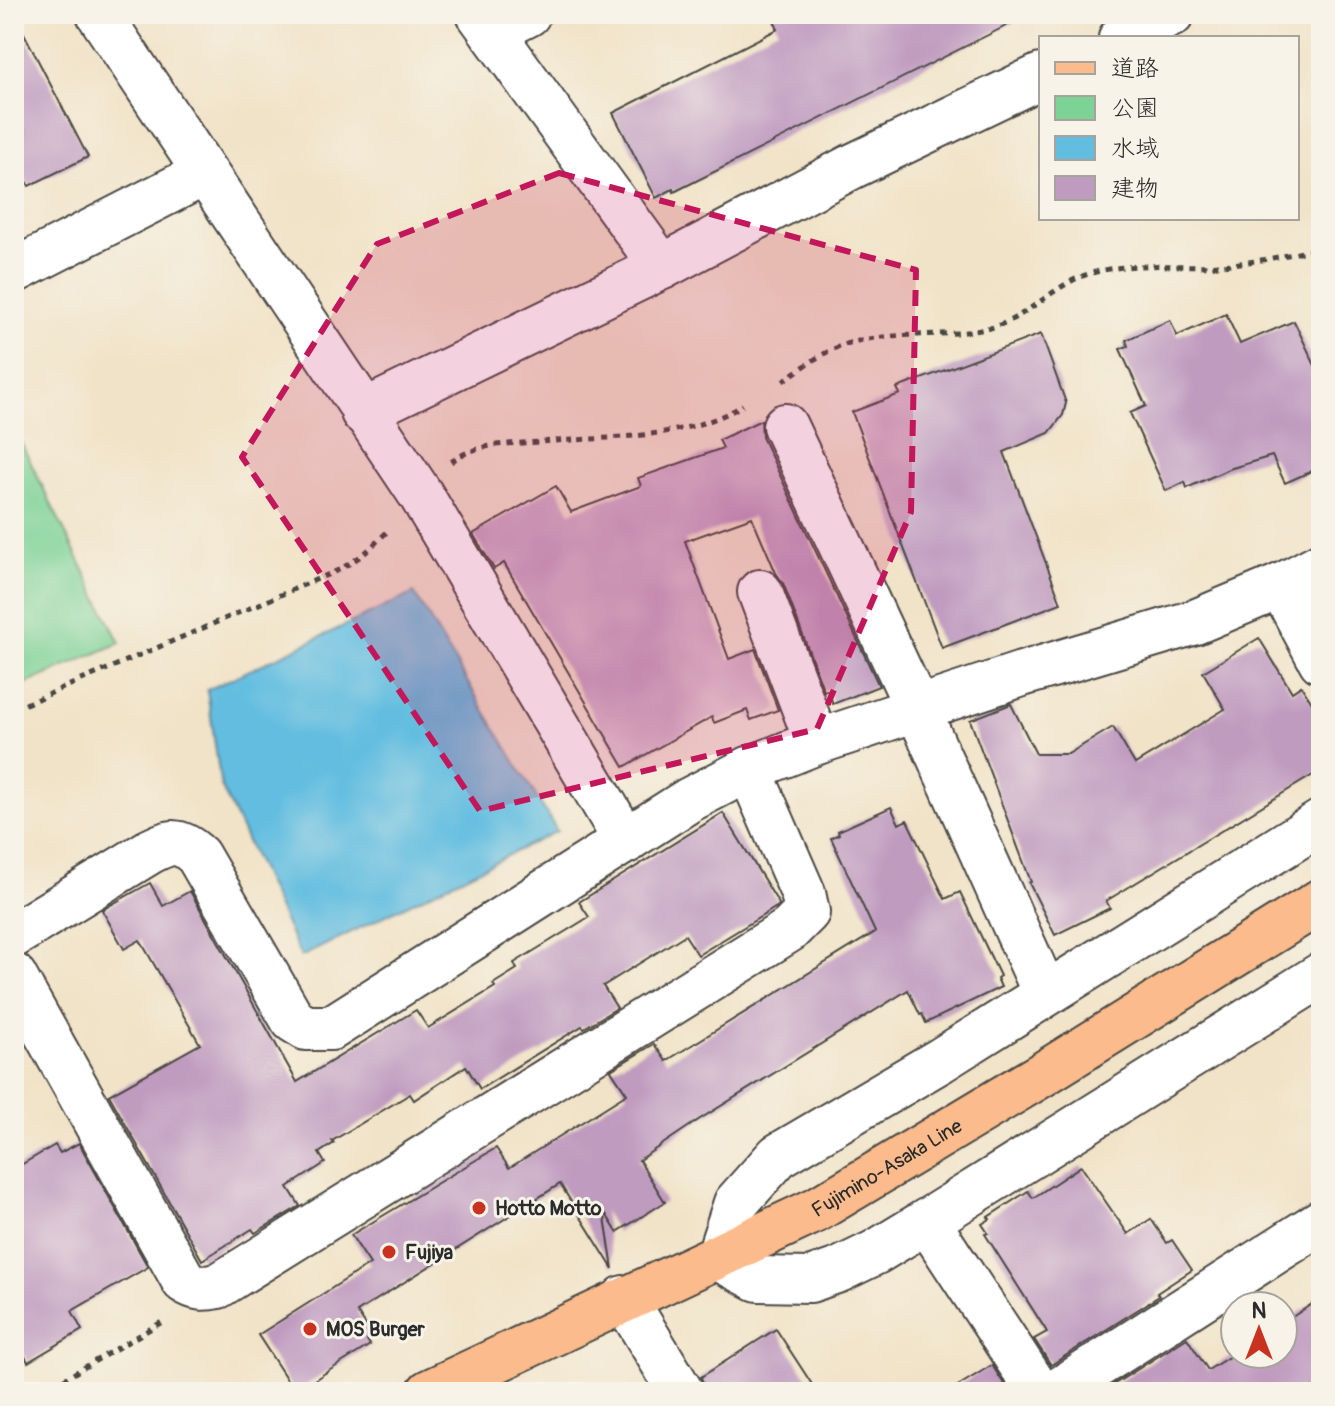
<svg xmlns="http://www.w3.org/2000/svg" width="1335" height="1406" font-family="Pangolin,'Klee One',sans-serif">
	<rect width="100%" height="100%" fill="#f7f3e8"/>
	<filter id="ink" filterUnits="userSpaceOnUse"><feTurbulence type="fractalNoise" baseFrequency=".0125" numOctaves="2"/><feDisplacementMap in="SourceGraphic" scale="16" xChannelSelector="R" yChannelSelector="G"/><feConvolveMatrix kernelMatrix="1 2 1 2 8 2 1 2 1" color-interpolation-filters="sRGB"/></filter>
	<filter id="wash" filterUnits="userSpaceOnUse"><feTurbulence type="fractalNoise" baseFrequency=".006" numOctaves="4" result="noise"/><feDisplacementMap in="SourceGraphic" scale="32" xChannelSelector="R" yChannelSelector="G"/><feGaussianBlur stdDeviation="1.8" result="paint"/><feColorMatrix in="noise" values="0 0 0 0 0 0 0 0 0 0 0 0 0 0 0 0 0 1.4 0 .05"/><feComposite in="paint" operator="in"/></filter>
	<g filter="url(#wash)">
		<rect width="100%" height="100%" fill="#f1e3c8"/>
		<path fill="#7dd295" stroke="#547e60" stroke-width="2" d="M14,429L120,643L14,689Z"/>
		<path fill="#62bde0" stroke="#467486" stroke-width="2" d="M414,593L557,831L301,957L221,786L207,690Z"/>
		<g id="blocks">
			<g fill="#c09bc0">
				<path d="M14,14L88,157L29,186L14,157Z"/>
				<path d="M771,14H1030L674,192L673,189L656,198L613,113L778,29Z"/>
				<path d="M1226,314L1240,344L1294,321L1321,378V467L1285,483L1272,456L1229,469L1187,488L1185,482L1166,491L1130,413L1146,406L1120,349L1128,346L1126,340L1170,320L1177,336Z"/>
				<path d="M1041,334L1066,403L1063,415L1049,433L1004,452L1061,603L942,648L852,412L900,394L897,388Z"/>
				<path d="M761,420L762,437L879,686L833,704L828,690L824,691L783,583L776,573L752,517L685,541L729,659L755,649L778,710L751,720L747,710L714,723L712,717L624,767L504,563L494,569L473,534L556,486L571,512L641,486L638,478L723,448L719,440Z"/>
				<path d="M1259,638L1292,692L1301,686L1321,717V770L1106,901L1110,908L1055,935L1029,883L1031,882L970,720L1011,704L1036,754H1068L1113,727L1135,764L1225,709L1203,672Z"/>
				<path d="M891,807L899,824L907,820L945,899L960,892L1000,976L997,978L1001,987L926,1023L922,1014L920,1015L908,990L700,1119L639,1160L665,1202L617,1232L604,1211L613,1269L560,1184L357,1312L373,1336L367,1340L370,1345L295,1392L258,1335L370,1264L351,1235L496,1148L509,1168L627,1094L611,1070L654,1044L666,1061L875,932L831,838L839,834L838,831Z"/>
				<path d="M723,813L779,904L778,906L698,955L685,935L603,986L617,1008L584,1028L582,1026L480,1089L466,1066L414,1100L410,1094L332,1141L334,1143L319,1153L325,1163L288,1187L300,1206L255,1233L252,1229L202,1260L109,1095L200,1044L140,940L124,949L102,910L150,883L163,906L190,891L297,1082L416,1010L428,1028L495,987L493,984L517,969L514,963L589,917L579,902Z"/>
				<path d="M79,1143L148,1267L72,1311L82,1330L28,1362L14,1337V1169L55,1145L60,1153Z"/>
				<path d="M1081,1166L1128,1234L1151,1219L1167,1243L1172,1240L1192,1270L1157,1293L1159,1296L1051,1365L1034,1339L1047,1332L985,1234L988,1233L982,1224L990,1219L988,1217L1028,1191L1033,1198Z"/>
				<path d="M1321,1298V1392H1102L1187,1338L1208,1370L1235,1353L1283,1354V1323Z"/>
				<path d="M776,1329L817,1392H706L701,1377Z"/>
				<path d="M992,1365L1009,1392H948Z"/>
			</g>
		</g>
	</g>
	<g filter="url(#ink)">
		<use href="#blocks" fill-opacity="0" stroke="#494743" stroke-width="2"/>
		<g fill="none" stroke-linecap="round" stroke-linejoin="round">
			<g stroke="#494743" stroke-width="48">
				<g id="minor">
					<path d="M99,14L421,495L626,841"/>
					<path d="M479,14L662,267"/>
					<path d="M492,32L528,14"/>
					<path d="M1121,38L1172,14"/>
					<path d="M14,271L205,173"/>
					<path d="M363,412L662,267L851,167L1041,76"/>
					<path d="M785,426L918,710L1045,993"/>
					<path d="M1281,586L1321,661"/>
					<path d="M760,592L817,742"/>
					<path d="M14,935L149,852C171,841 179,838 198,856L293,1020L306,1028H331L689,800L749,769L817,742L1022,674L1195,622L1281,586L1321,565"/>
					<path d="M14,976L184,1281C196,1289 204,1289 218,1286L789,930L807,912L803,893L749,769"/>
					<path d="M927,1221L876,1252L839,1270L810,1280L758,1279L718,1258L736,1203L778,1156L941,1060L1321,822"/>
					<path d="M624,1298L681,1392"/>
					<path d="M1039,1392L927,1221L1321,975"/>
					<path d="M1056,1392L1321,1222"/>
				</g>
			</g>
			<g stroke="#494743" stroke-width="48">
				<g id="major">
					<path id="s1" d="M429,1392L816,1210L1043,1074L1321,901"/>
				</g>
			</g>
			<g stroke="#494743" stroke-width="5" stroke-dasharray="6 6" stroke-linecap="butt">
				<path d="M783,381C802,368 824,351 846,344C894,330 943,339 990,328C1027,319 1056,282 1092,273C1133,261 1177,268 1219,265C1253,263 1288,255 1321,248"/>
				<path d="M451,462C475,443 510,444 540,442C605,437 687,440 743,405"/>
				<path d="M14,709L341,569L364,554L390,529"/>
				<path d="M42,1392L162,1322"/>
			</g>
			<use href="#minor" stroke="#fff" stroke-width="44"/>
			<use href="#major" stroke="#fbbb8c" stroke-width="44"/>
		</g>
	</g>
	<path fill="#c2185b" fill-opacity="0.2" stroke="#c2185b" stroke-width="6" stroke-dasharray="16 10" stroke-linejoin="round" d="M559,173L916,270L911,512L817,729L480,811L242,457L377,244Z"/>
	<g fill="#c8321e" stroke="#f7f3e8" stroke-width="3">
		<circle cx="479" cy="1208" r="8"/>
		<circle cx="389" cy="1252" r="8"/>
		<circle cx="310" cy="1329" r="8"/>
	</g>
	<g text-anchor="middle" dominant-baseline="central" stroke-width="6" stroke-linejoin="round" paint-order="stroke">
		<g font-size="20" fill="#2b2b2b" stroke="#f7f3e8">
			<text stroke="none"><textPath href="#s1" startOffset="510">Fujimino-Asaka Line</textPath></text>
		</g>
		<g font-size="20" font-weight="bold" fill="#2b2b2b" stroke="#f7f3e8" text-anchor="start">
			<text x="495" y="1208">Hotto Motto</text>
			<text x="405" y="1252">Fujiya</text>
			<text x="326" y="1329">MOS Burger</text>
		</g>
	</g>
	<rect width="1335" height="1406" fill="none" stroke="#f7f3e8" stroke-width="48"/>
	<rect x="1039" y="36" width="260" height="184" fill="#f7f3e8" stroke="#a5a39c" stroke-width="2"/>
	<rect x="1055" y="62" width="40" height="12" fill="#fbbb8c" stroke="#a5a39c" stroke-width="2"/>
	<text x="1111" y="76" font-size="24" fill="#2b2b2b">道路</text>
	<rect x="1055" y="96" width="40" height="24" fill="#7dd295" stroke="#a5a39c" stroke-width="2"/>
	<text x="1111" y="116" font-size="24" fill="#2b2b2b">公園</text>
	<rect x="1055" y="136" width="40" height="24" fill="#62bde0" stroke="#a5a39c" stroke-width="2"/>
	<text x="1111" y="156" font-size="24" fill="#2b2b2b">水域</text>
	<rect x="1055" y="176" width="40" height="24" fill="#c09bc0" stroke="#a5a39c" stroke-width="2"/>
	<text x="1111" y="196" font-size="24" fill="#2b2b2b">建物</text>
	<g transform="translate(1259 1330)"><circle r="38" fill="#f7f3e8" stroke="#a5a39c" stroke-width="2"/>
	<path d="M0-6L14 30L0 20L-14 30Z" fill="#c8321e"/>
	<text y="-12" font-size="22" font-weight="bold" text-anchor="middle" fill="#2b2b2b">N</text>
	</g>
</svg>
